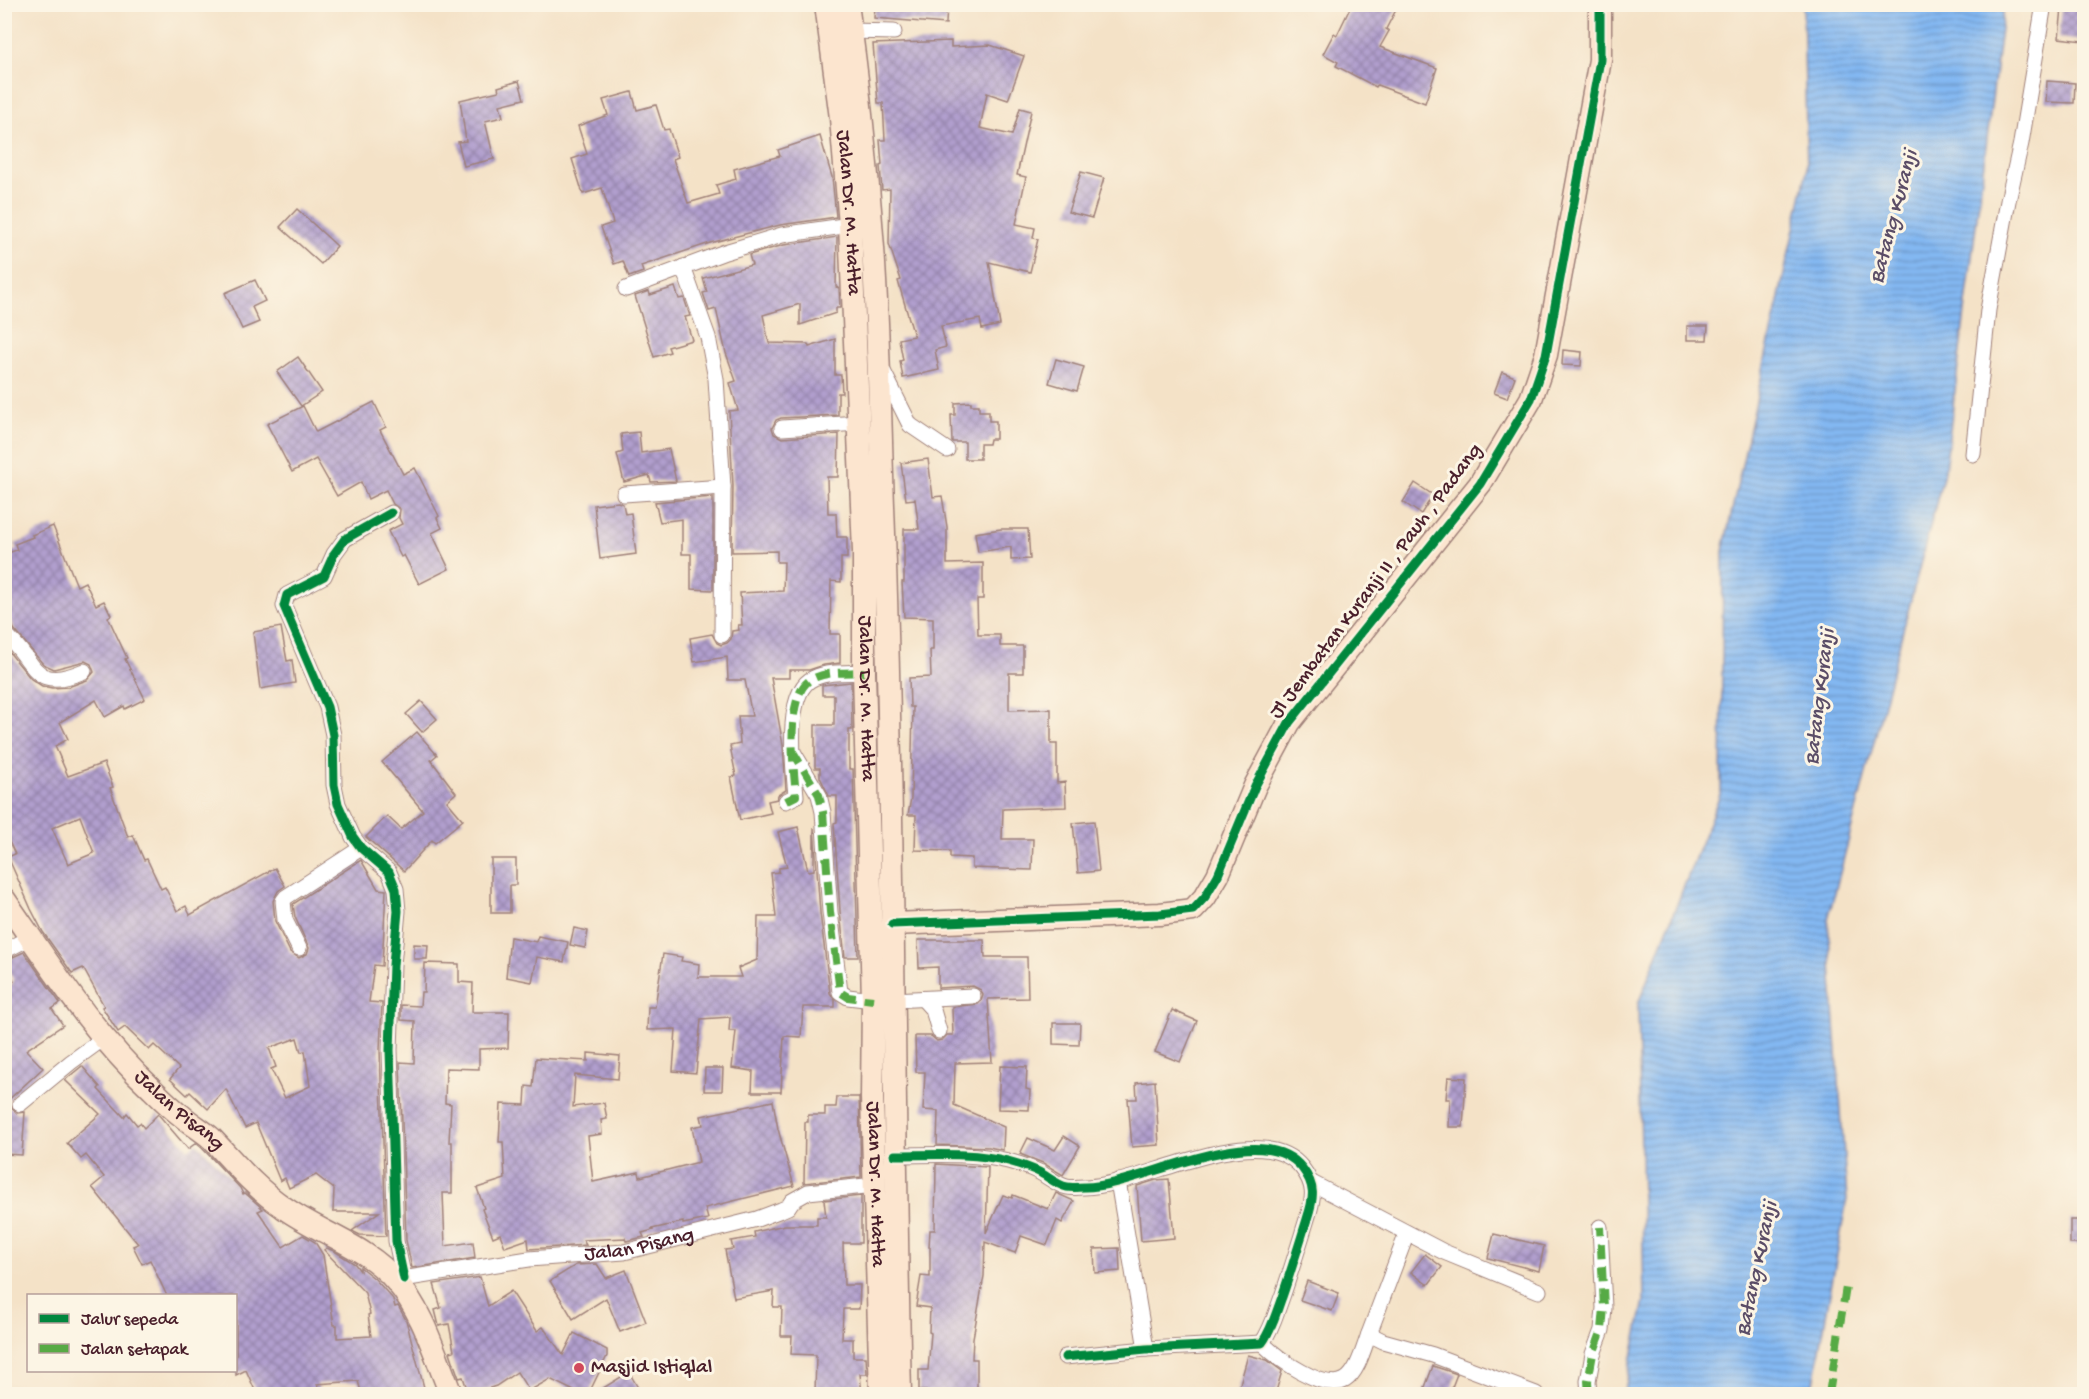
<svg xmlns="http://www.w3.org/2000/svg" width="2089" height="1399" font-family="'Gochi Hand',sans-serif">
	<defs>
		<pattern id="water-rules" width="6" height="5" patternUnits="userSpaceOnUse" patternTransform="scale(1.5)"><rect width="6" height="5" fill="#83b8f2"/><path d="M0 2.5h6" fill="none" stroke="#6d95c4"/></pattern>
		<pattern id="building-cross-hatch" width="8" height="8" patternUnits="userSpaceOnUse" patternTransform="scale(1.5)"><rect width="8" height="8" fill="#b19fce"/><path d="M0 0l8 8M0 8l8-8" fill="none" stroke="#9281a7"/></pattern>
	</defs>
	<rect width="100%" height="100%" fill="#fcf5e5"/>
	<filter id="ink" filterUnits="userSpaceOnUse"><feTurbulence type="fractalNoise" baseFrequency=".0167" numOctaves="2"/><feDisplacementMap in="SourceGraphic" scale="12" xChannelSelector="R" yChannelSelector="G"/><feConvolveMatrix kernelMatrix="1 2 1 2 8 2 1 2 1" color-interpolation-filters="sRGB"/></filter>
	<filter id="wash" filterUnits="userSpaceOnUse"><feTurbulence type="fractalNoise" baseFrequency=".008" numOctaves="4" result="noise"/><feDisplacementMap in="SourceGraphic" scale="24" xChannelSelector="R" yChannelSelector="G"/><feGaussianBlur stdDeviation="1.35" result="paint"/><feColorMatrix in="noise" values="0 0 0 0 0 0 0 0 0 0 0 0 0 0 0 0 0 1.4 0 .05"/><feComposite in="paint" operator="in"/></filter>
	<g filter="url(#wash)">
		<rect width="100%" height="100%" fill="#f4e2c7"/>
		<path fill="url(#water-rules)" stroke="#666c8e" stroke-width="1.5" d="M1803,5H2004L1945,469L1828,919L1847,1199L1812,1394H1624L1644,1301L1638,1004L1721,792L1723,551L1807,170Z"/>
		<g id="blocks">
			<g fill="url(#building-cross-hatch)" fill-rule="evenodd">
				<path d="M875,4H947L946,24L874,18Z"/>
				<path d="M1352,4H1399L1386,29L1389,31L1380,47L1437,68L1425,103L1377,85L1376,87L1336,66L1338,62L1323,54L1334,33L1337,35Z"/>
				<path d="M2064,4H2083L2085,19L2083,41L2059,38L2062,8H2064Z"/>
				<path d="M951,41V47L990,45L1024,56L1008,100L987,93L980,128L1012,135L1020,108L1031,111L1017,175L1026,177L1016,224L1035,228L1033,238L1038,239L1030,272L989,262L1000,325L982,329L980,319L941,326L946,347L935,350L939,370L903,378L900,361L903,360L899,339L914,336L898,281L901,280L889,244L890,189L882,190L880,166L882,165L880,140H885L883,103H878L873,44Z"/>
				<path d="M519,81L524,99L500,105L503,117L485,121L494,159L464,166L458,142L466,141L460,100L499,91L498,87Z"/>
				<path d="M2047,81L2075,83L2074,103L2046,102Z"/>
				<path d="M632,92L637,110L656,105L664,130L669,129L678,157L673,159L688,203L719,194L716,185L736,179L734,169L780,156L778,150L820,136L832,177L836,217L780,225L710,243L641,266L643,272L629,277L623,261L614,264L601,227L613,223L602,188L583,194L572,159L587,154L578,126L608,115L603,100Z"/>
				<path d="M1081,172L1104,178L1092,218L1068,212Z"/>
				<path d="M297,209L337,246L321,264L280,227Z"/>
				<path d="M837,237L836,287L839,288L840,308H836V313L800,325V304L763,315L769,343L808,344L809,347L835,339V375H841L842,393H838V415L781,418L776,420L772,428L774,434L782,438L839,434L838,477H827L828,513H836L837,537H847V558H841V582L831,581L830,634H840V663L824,665L809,670H789V678H771L783,745L786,790L778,795L777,799L768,801L771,813L740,820L731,777L736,776L730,746L740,744L738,716H752L745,680H728L727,657L694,662L690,638L712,634L717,643L721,645L727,643L731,639L732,631L739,630L738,625H742L740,593L783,591L784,562H777V551L732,552L733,486L729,411L738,410L730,383L736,381L726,353L716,309L709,311L703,293L707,292L703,278L752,265L749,255L784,245Z"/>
				<path d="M255,280L265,301L252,307L259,322L242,329L225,293Z"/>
				<path d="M675,287L679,299L684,298L690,316L685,317L692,340L668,347L670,352L654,357L635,296L649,291L650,295Z"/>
				<path d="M1687,326H1708L1707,340H1687Z"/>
				<path d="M1563,350L1582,352L1581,366L1562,365Z"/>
				<path d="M298,357L322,392L301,406L277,372Z"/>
				<path d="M1056,359L1084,367L1077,391L1049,383Z"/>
				<path d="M1502,372L1515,377L1507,398L1494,393Z"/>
				<path d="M374,402L386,427L380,430L403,474L415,468L439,516L437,518L442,528L432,533L449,569L419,584L404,555L401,557L388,531L402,524L399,518L400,509L393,504L386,490L368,499L361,482L337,496L316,459L292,472L267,424L303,406L316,432Z"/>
				<path d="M971,402V405H979V411H989V421H996V439H990L989,444H980V459H965V442H952L951,415H955V403Z"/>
				<path d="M639,432L641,453L669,449L676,481L651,482L649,475L624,482L617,454L623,452L621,434Z"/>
				<path d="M928,459L933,497L942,496L947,527V564L983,563V599H977L978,635H1000V646H1023V673H1009V710L1051,709V744H1057V783L1065,782L1066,807L1003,809L1002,839H1033L1032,870L972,868V858L950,857V851L915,850L916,815H908L911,798L913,707H910L909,678L931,677L930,650H933V618L904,617L902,582H904V529H919L915,499L906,500L901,463Z"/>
				<path d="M1415,483L1433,495L1421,514L1403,502Z"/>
				<path d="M713,497V590L691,589V554H682V519L660,522L655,502Z"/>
				<path d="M618,502L623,504L625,514L631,513L636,554L600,559L594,505Z"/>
				<path d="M53,526L77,586L85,582L96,605L104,601L111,615L108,617L127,658L125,659L145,699L125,709L124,706L105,717L96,700L60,722L68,739L55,746L68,776L104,763L113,787L110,788L128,837L133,835L144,860L147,859L161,889L165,887L177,911L186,906L190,915L275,868L285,886L278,891L273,901L275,921L290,952L299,958L307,954L309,948L295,917L293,904L361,860L378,889L386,890L382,966L374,965L369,1002L382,1003L380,1050L386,1236L360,1235L352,1231L379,1212H333L334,1189L316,1175L289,1188L285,1178L280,1181L256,1123L245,1128L226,1089L208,1109L190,1092L187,1095L170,1079L179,1068L154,1045L149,1050L125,1027L118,1032L102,1007L104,1006L83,968L72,973L43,932L31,909L8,857L15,854L4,831V655L9,652L31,679L42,686L52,688L68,687L87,680L94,672L91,664L85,661L54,669L43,664L14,629L4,605V554L17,550L15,544L33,537L32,535ZM80,816L94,853L68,864L52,828ZM297,1038L301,1052L305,1051L310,1086L285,1098L271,1069L276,1067L269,1048Z"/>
				<path d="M1001,529H1028L1030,559L1011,560V547L978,552L975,533Z"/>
				<path d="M281,627L287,661L292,660L295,683L260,689L253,632Z"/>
				<path d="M851,682L852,730H849V769H853L858,957H845L840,911L834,823L837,822V796H829L820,777V768H815V725H834V695H822V685Z"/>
				<path d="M421,701L437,719L422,732L406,714Z"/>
				<path d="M417,732L437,755L431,760L456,793L447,801L463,820L435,843L432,840L404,871L366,837L387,816L401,829L423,811L382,762Z"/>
				<path d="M1094,821L1099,871L1078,873L1073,823Z"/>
				<path d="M798,827L808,871L814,870V828L820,913L830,993L835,1000V1007H803L801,1037L784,1036L781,1092H752L753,1071L732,1068L736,1031H729L730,1017L701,1019L696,1073L673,1071L676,1029L647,1030L648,1007H655L663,954L682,957L681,961L699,964L698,977H741L738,968L757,960L758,917H776L771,873L779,872V868L787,867L778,832Z"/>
				<path d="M491,859H516V885H510V913H491Z"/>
				<path d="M574,928L588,931L585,948L570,945Z"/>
				<path d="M538,936L568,942L564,962L537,957L532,982L506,977L510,937L536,942Z"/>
				<path d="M918,940H984L985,957H1027L1028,998L988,999L992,1062L955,1063L954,1105L1004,1127L1003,1150L989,1147L937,1145L938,1111L923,1110L925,1072H916L915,1036H931L937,1041L942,1040L947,1035H953L952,1007L978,1004L981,1001L983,995L981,990L973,986L938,988V967L919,968Z"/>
				<path d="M414,944L428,945L427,959H414Z"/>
				<path d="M24,952L60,1003L52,1009L63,1025L26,1050L43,1068L4,1104V989L13,984L12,982L14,981L4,961Z"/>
				<path d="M425,963L459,964V982L473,983L472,1012H509L508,1048L479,1049V1069L446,1068L445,1103L451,1104L449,1142H452V1193H443L445,1246L473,1242L475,1258L412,1268L406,1240L400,1062L414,1063L415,1021L401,1020V1005L420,1006L421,992H424Z"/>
				<path d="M1172,1010L1197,1021L1180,1062L1155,1052Z"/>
				<path d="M1053,1023H1080L1079,1045L1053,1044Z"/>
				<path d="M588,1053L620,1056L618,1079L575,1075L573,1107L604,1103L607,1119L601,1120L602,1134L588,1136L593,1182L639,1172L640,1177L699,1162L692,1127L703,1125L701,1116L773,1101L778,1129L794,1186L705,1208L708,1219L683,1224V1222L652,1229L653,1230L642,1233L644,1237L626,1241L625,1238L583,1240L586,1245L529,1249L528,1239L505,1247L500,1234L493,1237L482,1209L484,1208L477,1188L505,1179L503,1142H499L501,1104L525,1105L526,1086L533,1087L536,1058L588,1061Z"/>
				<path d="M82,1066L100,1087L98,1089L124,1117L127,1113L137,1125L140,1123L144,1128L158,1114L188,1149L196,1143L202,1148L240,1188L243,1194L245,1193L263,1209L258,1211L283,1247L303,1235L315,1242L323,1255L334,1325H337V1338L371,1336L368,1315L370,1314L365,1293L324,1250L327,1248L336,1252L355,1264L360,1271V1267L375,1279L393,1299L395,1307L398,1306L406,1320L426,1395H362L358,1381L317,1384L321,1395H257L246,1370L236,1375V1296H167L150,1260L142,1264L133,1246L138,1244L92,1187L104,1177L86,1155L81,1159L67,1143L100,1114L65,1080Z"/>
				<path d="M1000,1066L1027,1067L1026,1089L1030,1090L1029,1110L998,1109Z"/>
				<path d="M705,1068H723L722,1091H704Z"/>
				<path d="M1448,1077L1466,1078L1463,1127H1449L1450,1099H1446Z"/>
				<path d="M1155,1081L1159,1145L1132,1147L1128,1099H1137L1136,1083Z"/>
				<path d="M837,1097H859L861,1177L804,1183L805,1122H808V1115H825V1107H836Z"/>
				<path d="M4,1108H12L17,1113L25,1112L22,1155L4,1154Z"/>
				<path d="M1064,1136L1080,1146L1063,1175L1043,1163L1020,1154L1028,1138L1055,1150Z"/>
				<path d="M936,1164L988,1167L986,1233L1003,1195L1012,1198L1013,1195L1048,1209L1056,1193L1074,1201L1062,1223L1057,1220L1047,1245L1021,1236L1015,1253L985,1242L984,1276L973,1338L972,1359H977V1395H926V1391H919V1370H928L931,1333L929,1332L930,1308L916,1306L921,1276L930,1277V1247H929L930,1230H935Z"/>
				<path d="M1169,1179L1174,1238L1141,1241L1137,1186L1156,1180Z"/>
				<path d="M861,1196V1243H843L844,1285H860L859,1309H843L842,1339H853V1357H866L867,1374H860L862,1395H815L816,1355L791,1354L792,1336H781L782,1307H773L774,1291L734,1298L725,1250L733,1249L731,1241L755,1237L754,1232L785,1225H817V1217H826L824,1200Z"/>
				<rect x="2070" y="1220" width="15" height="24"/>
				<path d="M1494,1234L1544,1246L1539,1271L1488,1258Z"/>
				<path d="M1119,1248L1120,1271L1095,1273L1094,1249Z"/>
				<path d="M1425,1254L1442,1267L1428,1285L1411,1272Z"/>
				<path d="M597,1264L606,1278L626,1270L646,1322L620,1332L606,1298L573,1319L550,1281L576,1265Z"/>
				<path d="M480,1277L488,1306L511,1291L537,1331L543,1327L563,1355L574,1333L607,1350V1356L588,1395H582L550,1379L529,1391L517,1372L496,1386L469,1395L463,1377L459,1378L453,1361L450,1352L454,1351L449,1324L439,1326L435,1310L441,1308L434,1284Z"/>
				<path d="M1307,1281L1339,1293L1332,1311L1300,1300Z"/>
				<path d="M1248,1355L1267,1360L1282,1371L1275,1395H1237Z"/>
				<path d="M1433,1366L1457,1374L1449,1395H1422Z"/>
				<path d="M629,1372L642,1395H592Z"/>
			</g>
		</g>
	</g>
	<g filter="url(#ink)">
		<use href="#blocks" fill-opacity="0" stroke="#9f8079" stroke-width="1.5"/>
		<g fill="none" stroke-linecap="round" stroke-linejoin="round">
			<g stroke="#9f8079" stroke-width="17">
				<g id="street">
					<path d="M851,31L894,32"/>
					<path d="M683,267L708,337L716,379L723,487L722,635"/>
					<path d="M626,289L725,252L782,235L850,225"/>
					<path d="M883,371L910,425L947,450"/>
					<path d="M782,428L859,423"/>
					<path d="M1973,454L1988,310L2008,201L2021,143L2044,4"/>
					<path d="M624,494L723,487"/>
					<path d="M391,513L345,539L334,554L324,576L287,595L284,606L327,707L333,735L334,785L338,804L353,837L361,848L389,872L396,889L398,911L393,965L390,1050L396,1241L404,1279"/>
					<path d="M4,633C38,662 31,693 84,671"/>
					<path d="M792,750L819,795L823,812L830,912L840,992L848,997L873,1000"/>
					<path d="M786,801L796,796C794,769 783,690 814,678C829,671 848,673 864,672"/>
					<path d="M299,948L285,920L283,901L286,897L361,848"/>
					<path d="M4,951L31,937"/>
					<path d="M923,999L933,1010L939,1031"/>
					<path d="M893,1000L973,996"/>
					<path d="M20,1104L71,1062L104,1038"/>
					<path d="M895,1155C932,1155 972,1152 1008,1161C1019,1164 1029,1167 1039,1172C1047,1176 1057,1185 1067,1187C1072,1188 1079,1187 1085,1187C1139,1187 1261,1115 1302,1168C1316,1186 1314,1198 1307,1219C1299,1245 1291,1271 1282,1297C1276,1313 1272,1329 1262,1343L1146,1349L1065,1357"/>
					<path d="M1118,1181L1146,1349"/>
					<path d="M1312,1183L1444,1252L1539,1291"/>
					<path id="s1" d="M396,1280L529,1259L624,1252L757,1219L781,1210L788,1207L792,1201L808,1192L875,1185"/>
					<path d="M1369,1334L1407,1233"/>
					<path d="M1262,1343C1277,1358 1324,1392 1345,1380C1358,1372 1364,1347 1369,1334L1383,1341L1433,1355L1536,1394"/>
					<path d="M1589,1394L1588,1381L1593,1354L1602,1330L1604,1308L1600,1227"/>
				</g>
			</g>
			<g stroke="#9f8079" stroke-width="25">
				<g id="secondary">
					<path id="s2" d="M826,4L841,118L850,225L864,551V672L873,1000L872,1098L881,1394"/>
					<path d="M847,4C859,85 867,167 873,248C879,334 880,420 883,506C894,802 893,1099 900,1394"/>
					<path id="s3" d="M4,899C50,965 93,1034 152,1089C161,1098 171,1108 182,1116C191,1124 202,1130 211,1138C234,1162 255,1188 283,1207C319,1233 367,1246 396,1281C424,1313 435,1356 451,1394"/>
					<path d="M892,924L1160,914L1193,910L1205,897L1218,875L1255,786L1289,723L1480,484L1531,399L1546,355L1600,60V4"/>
				</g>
			</g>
			<use href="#street" stroke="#fff" stroke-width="15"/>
			<use href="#secondary" stroke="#fce5cf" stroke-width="22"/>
			<g stroke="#57aa44" stroke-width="8" stroke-dasharray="15 8" stroke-linecap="butt">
				<path d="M792,750L819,795L823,812L830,912L840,992L848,997L873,1000"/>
				<path d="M786,801L796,796C794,769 783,690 814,678C829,671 848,673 864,672"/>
				<path d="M1589,1394L1588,1381L1593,1354L1602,1330L1604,1308L1600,1227"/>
				<path d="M1829,1394L1846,1287"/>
			</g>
			<g stroke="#fcf5e5" stroke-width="13">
				<g id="cycleway">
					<path d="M391,513L345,539L334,554L324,576L287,595L284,606L327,707L333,735L334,785L338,804L353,837L361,848L389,872L396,889L398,911L393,965L390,1050L396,1241L404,1279"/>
					<path d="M892,924L1160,914L1193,910L1205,897L1218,875L1255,786L1289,723L1480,484L1531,399L1546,355L1600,60V4"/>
					<path d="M895,1155C932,1155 972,1152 1008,1161C1019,1164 1029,1167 1039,1172C1047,1176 1057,1185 1067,1187C1072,1188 1079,1187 1085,1187C1139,1187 1261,1115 1302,1168C1316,1186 1314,1198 1307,1219C1299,1245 1291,1271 1282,1297C1276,1313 1272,1329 1262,1343L1146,1349L1065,1357"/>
				</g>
			</g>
			<use href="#cycleway" stroke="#00873e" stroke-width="9"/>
		</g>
	</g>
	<circle fill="#d1495b" stroke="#fcf5e5" stroke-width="2" cx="579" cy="1368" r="6"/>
	<g text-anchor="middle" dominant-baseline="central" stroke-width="6" stroke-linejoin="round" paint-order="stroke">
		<g font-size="21" fill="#4a1f2b" stroke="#fcf5e5">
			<text stroke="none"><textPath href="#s2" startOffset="210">Jalan Dr. M. Hatta</textPath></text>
			<text transform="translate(1377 582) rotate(-53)">Jl Jembatan Kuranji II , Pauh , Padang</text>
			<text stroke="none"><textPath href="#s2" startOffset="696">Jalan Dr. M. Hatta</textPath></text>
			<text stroke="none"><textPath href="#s3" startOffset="276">Jalan Pisang</textPath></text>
			<text stroke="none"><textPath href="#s2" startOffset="1182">Jalan Dr. M. Hatta</textPath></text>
			<text stroke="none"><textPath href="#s1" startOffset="246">Jalan Pisang</textPath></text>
		</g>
		<g font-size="21" fill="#4a1f2b" stroke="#fcf5e5" text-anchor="start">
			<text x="591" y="1368">Masjid Istiqlal</text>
		</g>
		<g font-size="22" font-style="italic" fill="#5b4d67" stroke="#fcf5e5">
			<text transform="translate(1895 217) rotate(-75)">Batang Kuranji</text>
			<text transform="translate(1821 697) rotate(-83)">Batang Kuranji</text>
			<text transform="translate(1758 1269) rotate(-78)">Batang Kuranji</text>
		</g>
	</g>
	<rect width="2089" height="1399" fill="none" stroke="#fcf5e5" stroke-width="24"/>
	<rect x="27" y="1294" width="210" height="78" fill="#fcf5e5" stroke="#b59f9b" stroke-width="1.5"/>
	<rect x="39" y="1314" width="30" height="9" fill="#00873e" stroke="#b59f9b" stroke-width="1.5"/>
	<text x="81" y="1324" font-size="18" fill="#4a1f2b">Jalur sepeda</text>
	<rect x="39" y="1344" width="30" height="9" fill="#57aa44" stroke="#b59f9b" stroke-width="1.5"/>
	<text x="81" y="1354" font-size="18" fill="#4a1f2b">Jalan setapak</text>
</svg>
